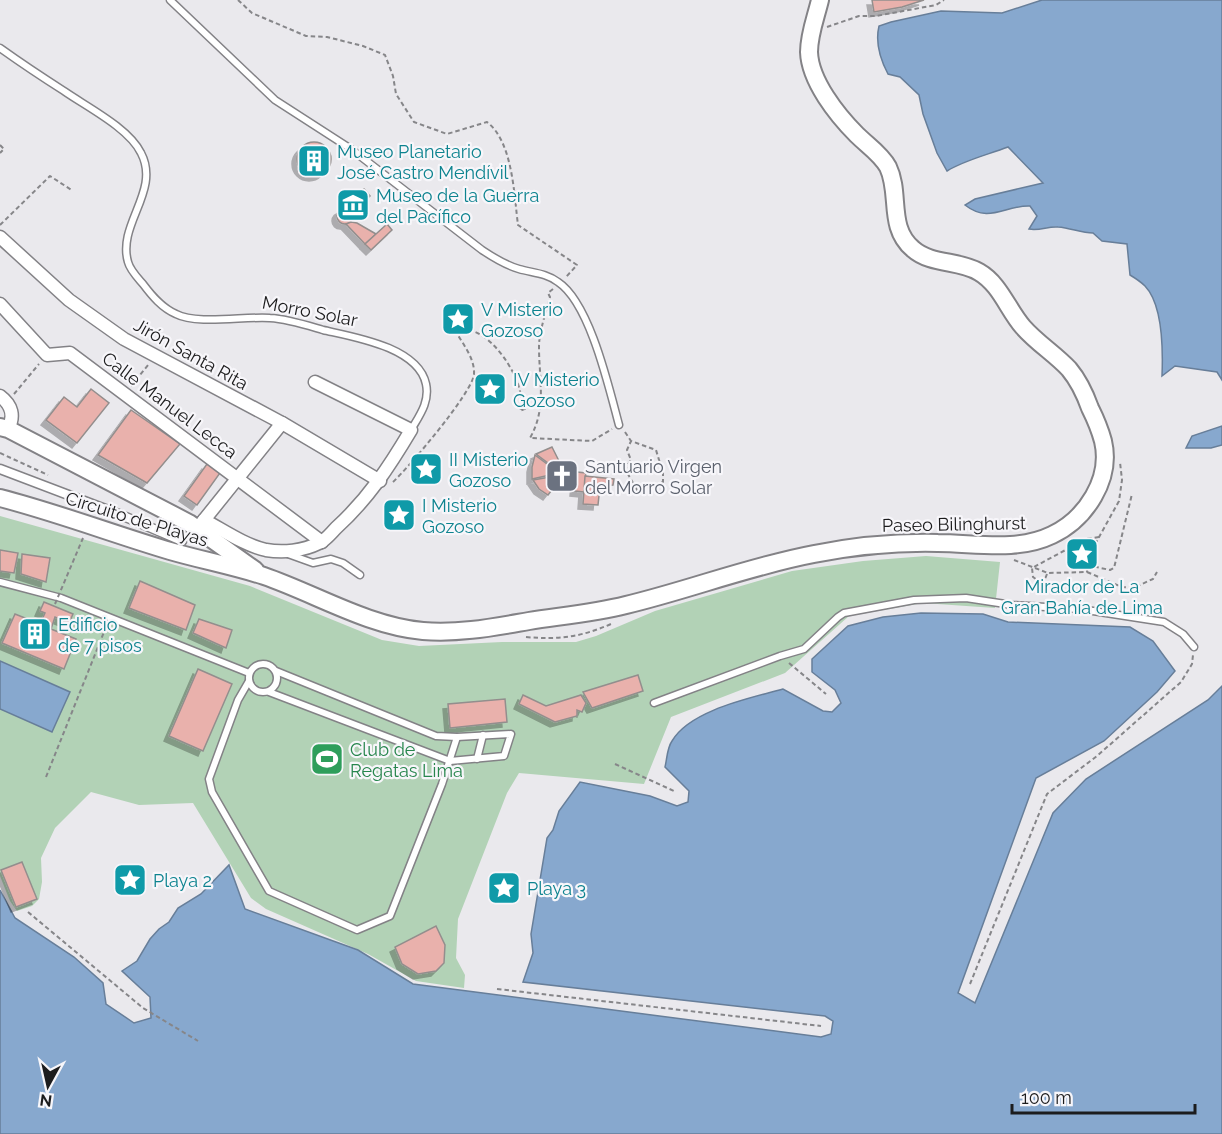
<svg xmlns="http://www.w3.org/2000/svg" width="1222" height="1134" font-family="Raleway,sans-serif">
	<defs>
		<filter id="shadow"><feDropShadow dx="-5" dy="5" stdDeviation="0" flood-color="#0004"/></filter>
	</defs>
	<rect width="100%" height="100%" fill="#eae9ed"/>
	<path fill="#b2d2b6" d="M0,516L250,586L382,640L419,646L502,642H576L596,636L655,611L792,571L863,561L926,556L1000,562L995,608L923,603L849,616L785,673L671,717L644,784L519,773L507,793L458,919L456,958L465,975L464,988L416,981L368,954L266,909L251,898L193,803L139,805L91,792L55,828L41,858L42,882L39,899L32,906L17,911L10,901L0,876Z"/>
	<g fill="#87a8ce" stroke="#677e99" stroke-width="1.5">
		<path d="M1042,0H1222V380L1217,372L1175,366L1162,376C1163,351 1163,305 1145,286C1141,282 1135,278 1130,275L1127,244L1102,241L1093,233C1081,233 1071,228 1058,227C1048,226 1040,231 1029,229L1037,216L1030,206C1005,205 989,224 965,205L975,199L1043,183L1008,147C987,155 965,160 947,171L937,153L923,114L919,95L900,77L888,74C880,59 875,43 879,26L891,22L941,11L1002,13Z"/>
		<path d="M1222,426V445L1211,448H1186L1192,436Z"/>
		<path d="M921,613L983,614L1008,622L1130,627L1153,641L1175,671L1157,692L1104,741L1036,778L958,993L975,1003L1053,813L1086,779L1208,700L1222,686V1134H0V890L15,918L74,957L103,983L106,1004L134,1023L151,1018L150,997L122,971L137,961L150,939L159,929L169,922L178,908L201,894L229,865L245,909L358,950L413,984L821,1037L831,1034L833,1021L825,1016L523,982L533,953L531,934L547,838L553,830L559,811L580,782L650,796L677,806L688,802L689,791L665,767C667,759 667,748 672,741C690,710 751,698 783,689L823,711L832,712L841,703L835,690L812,672V659L848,626L883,617Z"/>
		<path d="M0,661L70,692L52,732L0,709Z"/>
	</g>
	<g fill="#e9b1ac" stroke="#938e8d" stroke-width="1.5" filter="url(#shadow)">
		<path d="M872,0H924L902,7L874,12Z"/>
		<circle cx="314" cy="159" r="17"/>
		<path d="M364,189L370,196L352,213L348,209H343Z"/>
		<circle cx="345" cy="216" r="8"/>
		<path d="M351,222L357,223L376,234L365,244L346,224Z"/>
		<path d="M387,224L392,230L371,250L365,244Z"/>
		<path d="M91,389L109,403L77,443L46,420L64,397L77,407Z"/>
		<path d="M131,410L180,444L147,483L98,455Z"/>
		<path d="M552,447L559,461L552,466L536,454Z"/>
		<path d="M535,455L551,467L550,475L532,479V467Z"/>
		<path d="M207,464L220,473L197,505L184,496Z"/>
		<path d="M568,466L566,484L558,480L557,474L560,469Z"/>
		<path d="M577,472L586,473L584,492L575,491Z"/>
		<path d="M585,476L614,479L613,485L600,486L598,505L583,504Z"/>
		<path d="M550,477L555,486L548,495L539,489L533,480Z"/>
		<path d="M0,550L18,553L14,573L0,571Z"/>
		<path d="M22,554L50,558L46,582L21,574Z"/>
		<path d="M140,581L195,605L186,630L129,608Z"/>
		<path d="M44,602L73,614L69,623L55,617L51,629L76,639L64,669L2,643L15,614L40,624L45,613L40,611Z"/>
		<path d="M199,619L232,630L226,648L193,633Z"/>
		<path d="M198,669L232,684L203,751L169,736Z"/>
		<path d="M638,675L643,691L592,708L583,692Z"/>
		<path d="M523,695L546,706L581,695L586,703L582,712L577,710V716L555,722L519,704Z"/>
		<path d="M505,699L507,722L450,728L448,704Z"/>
		<path d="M22,862L37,899L16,907L1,870Z"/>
		<path d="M436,926L445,945L444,963L436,971L418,974L402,964L395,947Z"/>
	</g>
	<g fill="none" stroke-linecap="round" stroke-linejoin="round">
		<g stroke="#838286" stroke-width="9">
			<g id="service">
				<path d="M170,0L275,100L351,149L482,250C494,258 505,265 519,269C533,273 546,273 558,282C590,303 609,388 619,425"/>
				<path d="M0,48C21,63 42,77 64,91C87,107 129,128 141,153C161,191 117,224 128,262C130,270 137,277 143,284C152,296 162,308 176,314C197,325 245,316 270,318C288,319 306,325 323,330C354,337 418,347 426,384C430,402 419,416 411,430"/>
				<path d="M288,554L313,563L331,559L343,563L360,575"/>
				<path d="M0,582L61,598L249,673"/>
				<circle cx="263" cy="678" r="14"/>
				<path d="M249,681L238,700L209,779L212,792L269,891L357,930L390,916L442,784L457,737"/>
				<path d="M269,692L450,761L504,756L511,734L457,737L436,736L276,671"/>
				<path d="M654,703L780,656L804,649L838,617L844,613L914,600L966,598L1012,605L1080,609L1164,622L1183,634L1194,647"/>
				<path d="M477,759L483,735"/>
			</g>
		</g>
		<g stroke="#838286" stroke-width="11">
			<path id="pedestrian" d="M0,469L121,515L182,541"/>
		</g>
		<g stroke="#838286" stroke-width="15">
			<g id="minor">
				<path d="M0,237L69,300L124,339L282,423L380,481"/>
				<path d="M0,304L47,355L70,353L322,542"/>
				<path d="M0,396C12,405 15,416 8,429"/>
				<path d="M204,520C223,530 244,545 266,550C283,553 303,551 319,543C326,540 331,533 336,528C368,499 389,467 411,430L315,382"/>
				<path d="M200,525L282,423"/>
			</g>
		</g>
		<g stroke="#838286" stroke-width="20">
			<g id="secondary">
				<path d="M0,427L8,429L189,523L255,570"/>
				<path d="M0,498C58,513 113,534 170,551C201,560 233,566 264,576C316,594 368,626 423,631C459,634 494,627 529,621C561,616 594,613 626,605C689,590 750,566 814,554C855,546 897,542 938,543C975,543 1017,552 1052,535C1086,519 1112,479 1103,441C1100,430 1095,418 1090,408C1085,394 1079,381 1069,369C1055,354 1037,343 1023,327C1008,310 1000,284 979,272C959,260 931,265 913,249C887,227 901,194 888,167C881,154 867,145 857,135C837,115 810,81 809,52C809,34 816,17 820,0"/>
			</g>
		</g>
		<g stroke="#868689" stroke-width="2" stroke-dasharray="4.5 3" stroke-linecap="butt">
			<path d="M238,0L252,13L306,36L327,37L363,46L385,55L393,76L396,94L414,122L447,134L487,122C513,142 514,195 518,225L577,265L566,277"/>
			<path d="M827,27L859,16H876L936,5L944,0"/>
			<path d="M0,145L4,149L0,153"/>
			<path d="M0,225L50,176L73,191"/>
			<path d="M553,289L548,293L550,297C546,313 539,331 539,347C539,380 547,408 530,438L592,441L612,429"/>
			<path d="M131,386L148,365"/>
			<path d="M14,394L39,364"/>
			<path d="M625,432L631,441L656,450L663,473V482L637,490L625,469L631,460L627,450L631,441"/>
			<path d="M0,453L48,475"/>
			<path d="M393,482C409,467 473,392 474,374C475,359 463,344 456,332C485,317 530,384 520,411L541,402"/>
			<path d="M1014,560L1048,573L1087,572L1088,557L1119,501L1122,480L1120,462"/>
			<path d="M1087,565L1110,570L1114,568L1132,494"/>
			<path d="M1087,572L1122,587L1133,588L1153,579L1157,572"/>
			<path d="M1047,574L1045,579L1037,580L1033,577L1032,568L1086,539L1099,537"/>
			<path d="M526,637C559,640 581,637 611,624"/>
			<path d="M789,663L826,694"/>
			<path d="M615,764L674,791"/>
			<path d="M46,777L106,627"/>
			<path d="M28,912L143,1008L198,1041"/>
			<path d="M970,984L1047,794L1097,756L1181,682L1192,664L1193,655"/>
			<path d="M497,989L821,1026"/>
		</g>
		<use href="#service" stroke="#fff" stroke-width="6"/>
		<use href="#pedestrian" stroke="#fff" stroke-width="8"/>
		<use href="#minor" stroke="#fff" stroke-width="12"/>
		<use href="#secondary" stroke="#fff" stroke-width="16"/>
		<path stroke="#868689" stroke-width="2" stroke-dasharray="4.5 3" stroke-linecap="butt" d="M55,604L83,538"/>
	</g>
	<defs>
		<g id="building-square" transform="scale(1.725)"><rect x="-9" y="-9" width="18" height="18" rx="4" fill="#0f9aa8" stroke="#f7f6fa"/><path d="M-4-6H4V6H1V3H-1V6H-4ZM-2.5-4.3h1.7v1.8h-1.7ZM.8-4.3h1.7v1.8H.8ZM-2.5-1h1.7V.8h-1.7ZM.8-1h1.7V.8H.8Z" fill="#fff"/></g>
		<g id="museum-square" transform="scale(1.725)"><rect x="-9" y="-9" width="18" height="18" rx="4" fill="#0f9aa8" stroke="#f7f6fa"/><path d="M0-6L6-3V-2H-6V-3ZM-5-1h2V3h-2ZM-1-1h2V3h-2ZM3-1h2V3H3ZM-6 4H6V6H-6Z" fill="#fff"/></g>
		<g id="sight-square" transform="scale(1.725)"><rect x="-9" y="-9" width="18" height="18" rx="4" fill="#0f9aa8" stroke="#f7f6fa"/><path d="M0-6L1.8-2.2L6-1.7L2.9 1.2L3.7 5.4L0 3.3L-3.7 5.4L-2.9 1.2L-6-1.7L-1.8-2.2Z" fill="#fff"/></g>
		<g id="church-square" transform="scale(1.725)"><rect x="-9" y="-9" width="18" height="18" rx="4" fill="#6b7280" stroke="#f7f6fa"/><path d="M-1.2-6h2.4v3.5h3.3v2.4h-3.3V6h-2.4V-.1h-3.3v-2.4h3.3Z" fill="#fff"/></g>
		<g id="stadium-square" transform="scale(1.725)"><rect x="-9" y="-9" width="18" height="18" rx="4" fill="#2e9e5b" stroke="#f7f6fa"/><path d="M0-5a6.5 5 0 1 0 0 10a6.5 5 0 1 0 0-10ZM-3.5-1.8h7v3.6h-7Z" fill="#fff"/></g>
	</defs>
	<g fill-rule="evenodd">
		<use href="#building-square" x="314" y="161"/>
		<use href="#museum-square" x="353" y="205"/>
		<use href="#sight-square" x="458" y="319"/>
		<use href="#sight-square" x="490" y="389"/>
		<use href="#sight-square" x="426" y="469"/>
		<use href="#church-square" x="562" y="476"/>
		<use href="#sight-square" x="399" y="515"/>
		<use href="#sight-square" x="1082" y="554"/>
		<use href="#building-square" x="35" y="634"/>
		<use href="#stadium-square" x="327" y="759"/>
		<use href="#sight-square" x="130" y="880"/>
		<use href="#sight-square" x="504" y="888"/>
	</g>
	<g text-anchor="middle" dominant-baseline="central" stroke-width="4.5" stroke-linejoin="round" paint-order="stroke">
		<g font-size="18" fill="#0d838f" stroke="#f7f6fa" text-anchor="start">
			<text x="337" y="151">Museo Planetario<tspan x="337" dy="21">José Castro Mendívil</tspan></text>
			<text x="376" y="195">Museo de la Guerra<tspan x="376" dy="21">del Pacífico</tspan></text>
			<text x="481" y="309">V Misterio<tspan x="481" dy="21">Gozoso</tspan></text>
			<text x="513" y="379">IV Misterio<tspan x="513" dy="21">Gozoso</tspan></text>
			<text x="449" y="459">II Misterio<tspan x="449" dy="21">Gozoso</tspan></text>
			<text x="422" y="505">I Misterio<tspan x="422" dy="21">Gozoso</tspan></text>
			<text x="1082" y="586" text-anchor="middle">Mirador de La<tspan x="1082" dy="21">Gran Bahía de Lima</tspan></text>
			<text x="58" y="624">Edificio<tspan x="58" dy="21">de 7 pisos</tspan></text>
			<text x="153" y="880">Playa 2</text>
			<text x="527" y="888">Playa 3</text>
		</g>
		<g font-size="18" fill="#1c1c1d" stroke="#f7f6fa">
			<text transform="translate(310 311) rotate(11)">Morro Solar</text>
			<text transform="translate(191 354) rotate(29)">Jirón Santa Rita</text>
			<text transform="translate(170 405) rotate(37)">Calle Manuel Lecca</text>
			<text transform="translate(137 519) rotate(17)">Circuito de Playas</text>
			<text transform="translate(954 524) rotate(-1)">Paseo Bilinghurst</text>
		</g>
		<g font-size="18" fill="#5b616d" stroke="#f7f6fa" text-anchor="start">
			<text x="585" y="466">Santuario Virgen<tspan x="585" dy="21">del Morro Solar</tspan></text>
		</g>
		<g font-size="18" fill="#27864d" stroke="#f7f6fa" text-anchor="start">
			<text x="350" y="749">Club de<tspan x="350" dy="21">Regatas Lima</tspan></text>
		</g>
	</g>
	<g transform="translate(48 1086) rotate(188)" stroke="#f7f6fa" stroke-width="4.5" paint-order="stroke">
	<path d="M0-4.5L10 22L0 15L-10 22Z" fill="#1c1c1d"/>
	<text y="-9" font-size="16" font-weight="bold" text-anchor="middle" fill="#1c1c1d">N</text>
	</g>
	<path d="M1012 1104v9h183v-9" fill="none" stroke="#1c1c1d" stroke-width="3"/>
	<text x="1021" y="1104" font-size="18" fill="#1c1c1d" stroke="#f7f6fa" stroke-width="4.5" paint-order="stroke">100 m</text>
</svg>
